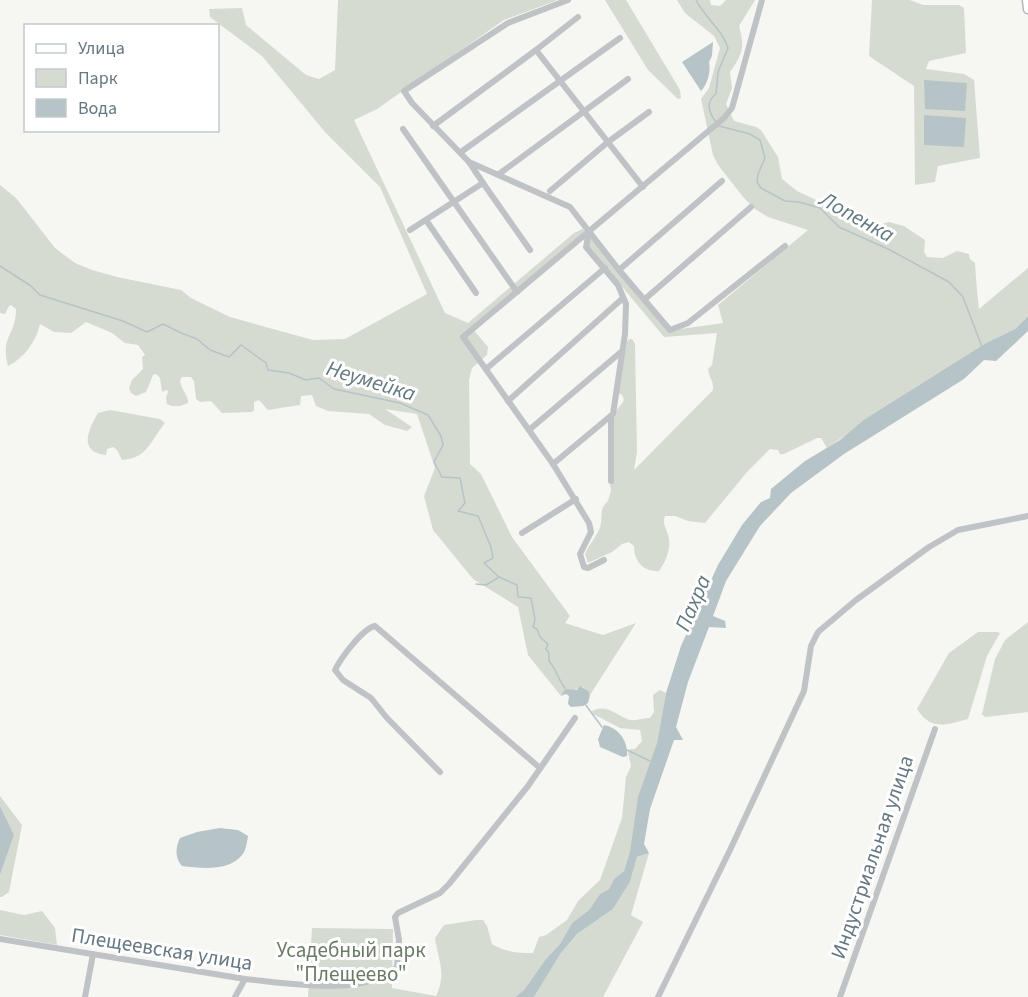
<svg xmlns="http://www.w3.org/2000/svg" width="1028" height="997" font-family="'Source Sans 3',sans-serif">
	<rect width="100%" height="100%" fill="#f6f6f3"/>
	<g fill="#d6dbd2">
		<path d="M338,0H558L504,20L377,109L354,120L445,313L468,323L574,233L583,229L673,330L723,323L718,305L808,230L768,217L755,209L744,198L718,165L713,155L701,99L709,88L720,48L714,36L685,13L677,0H710L711,5L720,6L726,0H755L739,26C745,48 743,53 730,72L732,88L726,104L734,121L756,127L761,130L778,157L782,179L797,191L829,206L844,217L874,226L889,222L904,226L925,240L924,252L927,257L943,258L957,251L969,254L970,259L975,263C976,278 977,293 979,309L1028,268V316L1015,329L986,343L865,419L856,428L827,448L821,438H817L784,454H780L778,450L770,449L747,472L705,523L688,521L675,516H665C662,524 666,527 668,535C672,547 666,561 659,571C643,572 634,561 634,546L629,542L622,544L612,552L588,563L585,554C589,544 600,533 601,523C602,514 600,508 608,501L611,490C609,480 608,428 611,419C614,410 621,407 624,400L622,395L618,393L627,342L629,339H632L635,344L637,452L634,470L713,390C714,381 709,378 708,369L712,365L717,333L664,337L580,236L472,328L488,347L487,355L472,368L469,380L470,464L481,474L512,537L570,616L565,623L603,635L636,623L590,695L583,687L562,694L561,696L528,655L518,607L473,579L433,530L424,496L435,468L417,414L385,409L412,427L407,431L385,425L369,414L328,411L316,406L312,395L301,396L300,405L268,410L259,400L254,402V411L251,412L222,413L211,401L200,402L196,399L194,381L191,377H182L180,380C181,391 189,395 188,403L180,406H172L167,404L166,398L168,392L167,390L162,392L160,378L156,374L153,375L146,392L136,396L131,393L129,388L132,380L143,369L142,357L145,355L138,345L125,343L112,333L86,322L71,333L54,332L40,324C36,342 24,358 8,366C0,336 16,336 16,309L11,305L9,306L5,314L0,313V185L16,198L55,248L75,263L92,270L117,277L181,290L191,298L230,317L313,340L345,339L427,294L380,187L325,132L262,56L210,17L209,9L242,8L246,25L306,75L319,79L335,70Z"/>
		<path d="M605,0H626L680,90L681,98L678,99L648,70Z"/>
		<path d="M872,0H910L923,5H959L964,8L966,53L929,61L926,69L964,74L974,80L980,158L938,166L935,182L915,185L914,86L869,56Z"/>
		<path d="M110,410L160,419L165,423C150,441 148,458 122,460L117,450L113,447L107,449L106,455C78,452 88,430 98,413Z"/>
		<path d="M1028,622V712L985,717L982,714L995,659L1005,640Z"/>
		<path d="M978,632H997L1000,633L987,656L968,719C946,725 931,731 917,709L949,653Z"/>
		<path d="M660,690L666,693L657,743L634,828L630,851L624,871L614,879L609,889L600,894L589,910L572,923L560,944L545,960L524,990L515,997H308L312,928L393,929L392,988L436,996C447,973 438,960 435,938L444,925L476,920H483L487,926L492,944C505,952 518,953 533,953L539,937L546,935L567,920L578,901L600,880L622,818L626,777L631,766L628,752L630,749H635L642,741L640,730L620,728L593,714L592,711C606,703 617,716 630,720C637,721 643,718 650,718L654,712L653,695Z"/>
		<path d="M0,796L22,825L9,892L2,897H0V875L14,835L0,806Z"/>
		<path d="M649,853L631,915L643,922L603,997H534L561,953L577,934L613,909L630,882L637,857Z"/>
		<path d="M0,910L24,915L42,911L55,928L57,945L0,935Z"/>
	</g>
	<g fill="#b6c3c7">
		<path d="M713,42L712,56L709,62C711,70 708,84 701,91L682,62Z"/>
		<path d="M924,80L967,83L965,111L925,109Z"/>
		<path d="M924,115L966,118L964,147L924,145Z"/>
		<path d="M1028,316V331L996,361L984,360L964,379L844,454L791,493L760,526L726,581L713,616L725,621L726,628L709,627L688,682L676,727L683,740H674L650,809L644,844L649,853L637,857L630,882L613,909L577,934L561,953L534,997H515L524,990L545,960L560,944L572,923L589,910L600,894L609,889L614,879L624,871L630,851L638,797L657,743L666,693L681,646L718,565L742,525L761,502L770,498L771,489L805,461L840,440L865,419L986,343L1015,329Z"/>
		<path d="M580,686L588,691L590,695L588,703L583,706L571,707L568,704L569,696L566,694L561,696L565,689L577,690Z"/>
		<path d="M604,725C619,728 628,741 627,756L623,757L600,747L598,739Z"/>
		<path d="M0,806L14,835L0,875Z"/>
		<path d="M220,828L238,830L248,836C247,842 246,851 242,855C229,872 200,868 182,866C175,858 175,848 180,838L197,832Z"/>
	</g>
	<g fill="none" stroke-linecap="round" stroke-linejoin="round">
		<g stroke="#b6c3c7" stroke-width="1.5">
			<path d="M696,0C705,18 722,29 728,48L718,72L716,94C705,102 709,113 716,122"/>
			<path d="M719,126L750,134L760,140L765,158L758,174L757,182L761,188L785,201L799,202L820,208L839,227L888,249L949,282L963,297L982,347"/>
			<path d="M0,266L31,286L40,295L123,321L147,332L163,324L181,333L197,339L210,350L229,357L241,345L266,363L268,370L289,373L306,380L319,378L334,389L400,403L428,415L441,436L443,445L434,462L442,477L460,478L465,503L458,511L478,516L491,547L493,558L484,563L499,577L517,585L518,597L531,598L535,619L533,627L537,629L540,637L548,644L546,649L549,653V661C556,669 558,679 565,688"/>
			<path d="M476,584L486,585L499,577"/>
			<path d="M585,704L602,727"/>
			<path d="M627,750L650,761"/>
		</g>
		<g stroke="#b2b7ba" stroke-width="11">
			<path id="major" d="M1027,0L1028,9"/>
		</g>
		<g stroke="#bfc3c6" stroke-width="6">
			<path d="M568,0L508,23L404,91L412,103L469,162L570,207L619,270L670,330L688,323L785,246"/>
			<path d="M578,17L536,50L643,187"/>
			<path d="M433,126L536,50"/>
			<path d="M403,129L517,292"/>
			<path d="M461,152L620,38"/>
			<path d="M499,174L628,79"/>
			<path d="M483,183L530,250"/>
			<path d="M550,191L608,142L649,112"/>
			<path d="M426,220L476,293"/>
			<path d="M410,230L483,183L469,162"/>
			<path d="M619,270L722,181"/>
			<path d="M645,299L751,207"/>
			<path d="M486,369L605,268"/>
			<path d="M508,401L623,298"/>
			<path d="M611,416V481"/>
			<path d="M529,430L621,352"/>
			<path d="M553,464L613,414L625,334L626,304L618,285L586,247L589,232"/>
			<path d="M522,533L576,499"/>
			<path d="M604,560L588,568L584,567L580,554L591,532L589,523L553,464L463,337L724,118L732,108L762,0"/>
			<path d="M440,772L387,718L371,698L343,680L335,670C341,658 362,629 375,626L540,768"/>
			<path d="M0,939L245,979C285,983 366,997 397,967L399,940L395,917L398,913L440,893L449,884L528,786L575,718"/>
			<path d="M85,997L93,954"/>
			<path d="M235,997L245,979"/>
			<path d="M658,997L730,850L804,691L811,646L818,632L856,600L929,547L958,530L1028,516"/>
			<path d="M840,997L935,729"/>
		</g>
		<use href="#major" stroke="#fff" stroke-width="8"/>
	</g>
	<g text-anchor="middle" dominant-baseline="central" stroke-width="6" stroke-linejoin="round" paint-order="stroke">
		<g font-size="21" fill="#667883" stroke="#fff">
			<text transform="translate(872 857) rotate(-71)">Индустриальная улица</text>
			<text transform="translate(162 949) rotate(9)">Плещеевская улица</text>
		</g>
		<g font-size="21" fill="#6a7a65" stroke="#fff">
			<text x="351" y="950">Усадебный парк<tspan x="351" dy="24">"Плещеево"</tspan></text>
		</g>
		<g font-size="22" font-style="italic" fill="#62797f" stroke="#fff">
			<text transform="translate(857 217) rotate(29)">Лопенка</text>
			<text transform="translate(371 381) rotate(17)">Неумейка</text>
			<text transform="translate(693 603) rotate(-67)">Пахра</text>
		</g>
	</g>
	<rect x="24" y="24" width="195" height="108" fill="#ffffff" stroke="#c2c9cd" stroke-width="1.5"/>
	<rect x="36" y="44" width="30" height="9" fill="#ffffff" stroke="#c2c9cd" stroke-width="1.5"/>
	<text x="78" y="54" font-size="18" fill="#667883">Улица</text>
	<rect x="36" y="69" width="30" height="18" fill="#d6dbd2" stroke="#c2c9cd" stroke-width="1.5"/>
	<text x="78" y="84" font-size="18" fill="#667883">Парк</text>
	<rect x="36" y="99" width="30" height="18" fill="#b6c3c7" stroke="#c2c9cd" stroke-width="1.5"/>
	<text x="78" y="114" font-size="18" fill="#667883">Вода</text>
</svg>
